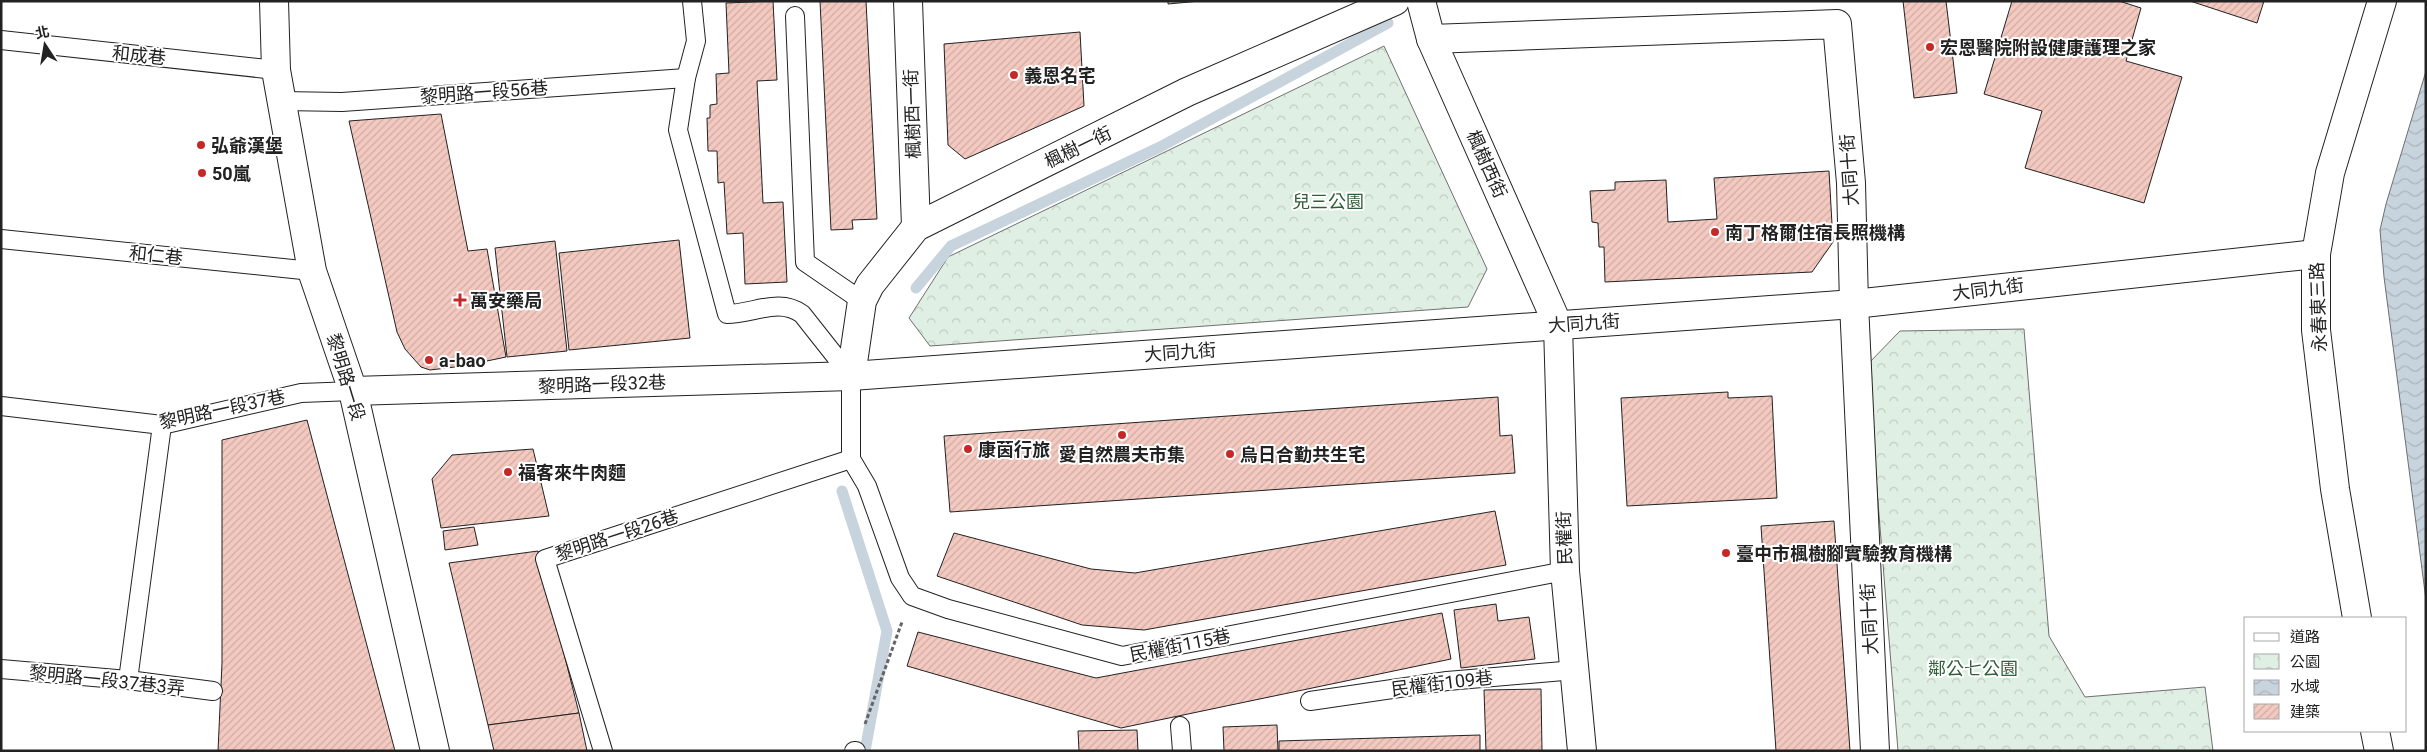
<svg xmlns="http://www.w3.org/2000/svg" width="2427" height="752" font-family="Roboto,'Noto Sans TC',sans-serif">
	<defs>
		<pattern id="park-crowns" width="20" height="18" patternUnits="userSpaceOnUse" patternTransform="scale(1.25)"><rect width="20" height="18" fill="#e0efe3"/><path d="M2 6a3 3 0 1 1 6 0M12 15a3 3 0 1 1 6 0" fill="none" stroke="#c0cdc2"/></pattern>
		<pattern id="water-waves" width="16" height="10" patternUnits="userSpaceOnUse" patternTransform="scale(1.25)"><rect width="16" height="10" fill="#c7d3dd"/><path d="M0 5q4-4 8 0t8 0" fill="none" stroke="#abb5bd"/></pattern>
		<pattern id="building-hatch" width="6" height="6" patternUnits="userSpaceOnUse" patternTransform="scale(1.25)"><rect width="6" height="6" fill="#f3c9c0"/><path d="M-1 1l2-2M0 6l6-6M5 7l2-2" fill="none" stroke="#d0aca5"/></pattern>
	</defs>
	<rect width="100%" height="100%" fill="#fff"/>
	<g fill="url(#park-crowns)" stroke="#6f6f6f">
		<path d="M1384,46L1487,269L1468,307L930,346L909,318L948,257Z"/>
		<path d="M2024,329L2049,636L2085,697L2205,687L2213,751H1898L1867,365L1900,331Z"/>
	</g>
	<path fill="url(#water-waves)" stroke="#6f6f6f" d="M2426,71V600L2384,277L2380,230L2386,204Z"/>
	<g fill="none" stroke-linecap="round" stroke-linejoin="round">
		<g stroke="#c7d3dd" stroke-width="11">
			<path d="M916,288L951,246L1160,147L1388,23"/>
			<path d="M842,491L887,631L865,751"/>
		</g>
	</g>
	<g fill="url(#building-hatch)" stroke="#222">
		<path d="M773,1L777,80L757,81L763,203L783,202L787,282L745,284L743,233L727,234L724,182L718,183L717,151H708L707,118H710V105L717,104L716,74L729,73L726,3Z"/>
		<path d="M820,1H866L877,219L852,220L853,229L831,230Z"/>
		<path d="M1168,1H1200L1168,4Z"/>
		<path d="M1903,1H1946L1957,93L1914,98Z"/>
		<path d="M2012,1H2119L2141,8L2126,61L2182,77L2144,203L2025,168L2042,111L1984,94Z"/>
		<path d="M2190,1H2264L2257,23Z"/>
		<path d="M1080,32L1084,106L965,159L948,145L944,44Z"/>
		<path d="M441,114L468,251L487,249L506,357L463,366L430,370L421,367L405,349L397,332L349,121Z"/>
		<path d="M1829,171L1833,242L1812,272L1605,282L1604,247H1599L1598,223L1592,222L1590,191L1615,190V182L1666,180L1668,222L1717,219L1714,178Z"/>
		<path d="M679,240L690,338L569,350L559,253Z"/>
		<path d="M555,241L567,351L507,357L495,248Z"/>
		<path d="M1728,392V398L1772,396L1777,498L1627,506L1621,398Z"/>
		<path d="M1498,397L1500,436L1512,435L1515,473L950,512L944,436Z"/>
		<path d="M307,420L395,751H218L222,663V440Z"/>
		<path d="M533,449L549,516L441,528L432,479L452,455Z"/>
		<path d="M1495,511L1506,565L1144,630L1082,625L937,576L954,533L1091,569L1135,573Z"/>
		<path d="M1834,521L1850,751H1776L1761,526Z"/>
		<path d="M474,527L478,545L445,550L443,531Z"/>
		<path d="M538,551L579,713L488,725L449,563Z"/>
		<path d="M1496,604L1498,621L1529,617L1535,659L1461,668L1454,610Z"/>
		<path d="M1442,613L1451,659L1121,728L907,666L918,632L1096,678Z"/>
		<path d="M1541,689L1542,751H1486L1484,690Z"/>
		<path d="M579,713L587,751H494L488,725Z"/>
		<path d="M1277,725L1278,751H1224L1223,727Z"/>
		<path d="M1137,730L1138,751H1079L1078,731Z"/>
		<path d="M1480,735V751H1279V741Z"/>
	</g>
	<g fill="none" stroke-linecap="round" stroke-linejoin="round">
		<g stroke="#222" stroke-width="20">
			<g id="lane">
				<path d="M692,1L696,41L686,78L678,130L727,314C753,314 779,297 802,314L851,376V459L867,486L900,578L912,596L948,609L1122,656L1565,571"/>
				<path d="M795,16L805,262L862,301"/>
				<path d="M1,40L276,70"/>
				<path d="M282,101L342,102L686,78"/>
				<path d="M1,239L312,271"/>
				<path d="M1,406L162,425L301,393L353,391"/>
				<path d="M1,669L128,680L213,691"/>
				<path d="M128,680L162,425"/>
				<path d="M1310,701L1447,681L1575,670"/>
				<path d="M1180,726L1182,751"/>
				<path d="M603,751L545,559L851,459"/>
				<path d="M854,751H856"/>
			</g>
		</g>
		<g stroke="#222" stroke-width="30">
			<g id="street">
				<path d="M908,1L916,227"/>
				<path d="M1421,1L1431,39L1558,325L1565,571L1582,751"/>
				<path d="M1431,39L1837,24L1851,183L1854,304L1875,751"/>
				<path d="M851,376L862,301L870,285L916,227L1187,92L1395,1"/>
				<path d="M353,391L851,376L1854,304L2316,254"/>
				<path d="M2357,618L2335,489L2316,330V254L2330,173L2382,1"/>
				<path d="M2375,731L2379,751"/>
			</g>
		</g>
		<g stroke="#222" stroke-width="30">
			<path id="secondary" d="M274,1L276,70L312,271L353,391L435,751"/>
		</g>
		<path stroke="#646464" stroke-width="3" stroke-dasharray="4 2.5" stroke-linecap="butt" d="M865,724L902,622"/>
		<use href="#lane" stroke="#fff" stroke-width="18"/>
		<use href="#street" stroke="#fff" stroke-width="28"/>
		<use href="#secondary" stroke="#fff" stroke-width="28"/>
	</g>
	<g fill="#c62828" stroke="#fff" stroke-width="2">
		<circle cx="1930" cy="47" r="5"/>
		<circle cx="1014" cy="75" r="5"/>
		<circle cx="201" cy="145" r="5"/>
		<circle cx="202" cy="173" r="5"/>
		<circle cx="1715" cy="232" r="5"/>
		<path d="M457.5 292.5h5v5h5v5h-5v5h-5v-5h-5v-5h5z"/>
		<circle cx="429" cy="360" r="5"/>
		<circle cx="1122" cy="435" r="5"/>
		<circle cx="968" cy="449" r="5"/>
		<circle cx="1230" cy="454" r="5"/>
		<circle cx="508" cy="472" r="5"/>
		<circle cx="1726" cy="553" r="5"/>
	</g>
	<g text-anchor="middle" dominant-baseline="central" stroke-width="4" stroke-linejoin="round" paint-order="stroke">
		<g font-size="18" font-weight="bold" fill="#222" stroke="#fff" text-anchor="start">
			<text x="1940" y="47">宏恩醫院附設健康護理之家</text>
			<text x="1024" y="75">義恩名宅</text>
			<text x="211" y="145">弘爺漢堡</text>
			<text x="212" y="173">50嵐</text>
			<text x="1725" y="232">南丁格爾住宿長照機構</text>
			<text x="470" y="300">萬安藥局</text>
			<text x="439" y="360">a-bao</text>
			<text x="978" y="449">康茵行旅</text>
			<text x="1122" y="454" text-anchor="middle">愛自然農夫市集</text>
			<text x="1240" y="454">烏日合勤共生宅</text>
			<text x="518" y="472">福客來牛肉麵</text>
			<text x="1736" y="553">臺中市楓樹腳實驗教育機構</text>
		</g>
		<g font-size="18" fill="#222" stroke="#fff">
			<text transform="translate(139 55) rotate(6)">和成巷</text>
			<text transform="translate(484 92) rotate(-4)">黎明路一段56巷</text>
			<text transform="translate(912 114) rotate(-92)">楓樹西一街</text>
			<text transform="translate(1078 147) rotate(-26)">楓樹一街</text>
			<text transform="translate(1487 164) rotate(66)">楓樹西街</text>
			<text transform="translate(1849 170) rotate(-94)">大同十街</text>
			<text transform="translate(156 255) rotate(6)">和仁巷</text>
			<text transform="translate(1988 289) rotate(-7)">大同九街</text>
			<text transform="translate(2318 307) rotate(-92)">永春東三路</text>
			<text transform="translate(1584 323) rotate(-4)">大同九街</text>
			<text transform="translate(1180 352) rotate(-4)">大同九街</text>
			<text transform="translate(346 377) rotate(73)">黎明路一段</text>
			<text transform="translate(602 384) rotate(-2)">黎明路一段32巷</text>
			<text transform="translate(222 409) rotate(-12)">黎明路一段37巷</text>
			<text transform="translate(617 535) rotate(-18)">黎明路一段26巷</text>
			<text transform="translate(1564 538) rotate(-92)">民權街</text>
			<text transform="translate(1869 619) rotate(-93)">大同十街</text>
			<text transform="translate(1180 645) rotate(-11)">民權街115巷</text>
			<text transform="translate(107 680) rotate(6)">黎明路一段37巷3弄</text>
			<text transform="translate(1442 683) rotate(-7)">民權街109巷</text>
		</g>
		<g font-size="18" fill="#2f5e38" stroke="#fff">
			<text x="1328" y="201">兒三公園</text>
			<text x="1973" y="668">鄰公七公園</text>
		</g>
	</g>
	<rect width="2427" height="752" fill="none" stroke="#222222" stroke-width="5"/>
	<rect x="2244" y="617" width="162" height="115" fill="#ffffff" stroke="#a7a7a7"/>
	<rect x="2254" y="633" width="25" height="8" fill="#ffffff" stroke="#a7a7a7"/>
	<text x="2290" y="642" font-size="15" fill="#222222">道路</text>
	<rect x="2254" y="654" width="25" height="15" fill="url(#park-crowns)" stroke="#a7a7a7"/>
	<text x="2290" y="667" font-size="15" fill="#222222">公園</text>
	<rect x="2254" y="680" width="25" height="15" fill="url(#water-waves)" stroke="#a7a7a7"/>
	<text x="2290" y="692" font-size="15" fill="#222222">水域</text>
	<rect x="2254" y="704" width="25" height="15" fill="url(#building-hatch)" stroke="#a7a7a7"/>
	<text x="2290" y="717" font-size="15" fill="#222222">建築</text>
	<g transform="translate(45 45) rotate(348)" stroke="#ffffff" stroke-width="4" paint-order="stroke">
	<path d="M0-4L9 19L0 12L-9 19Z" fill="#222222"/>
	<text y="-8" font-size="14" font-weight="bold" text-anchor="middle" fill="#222222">北</text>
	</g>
</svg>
